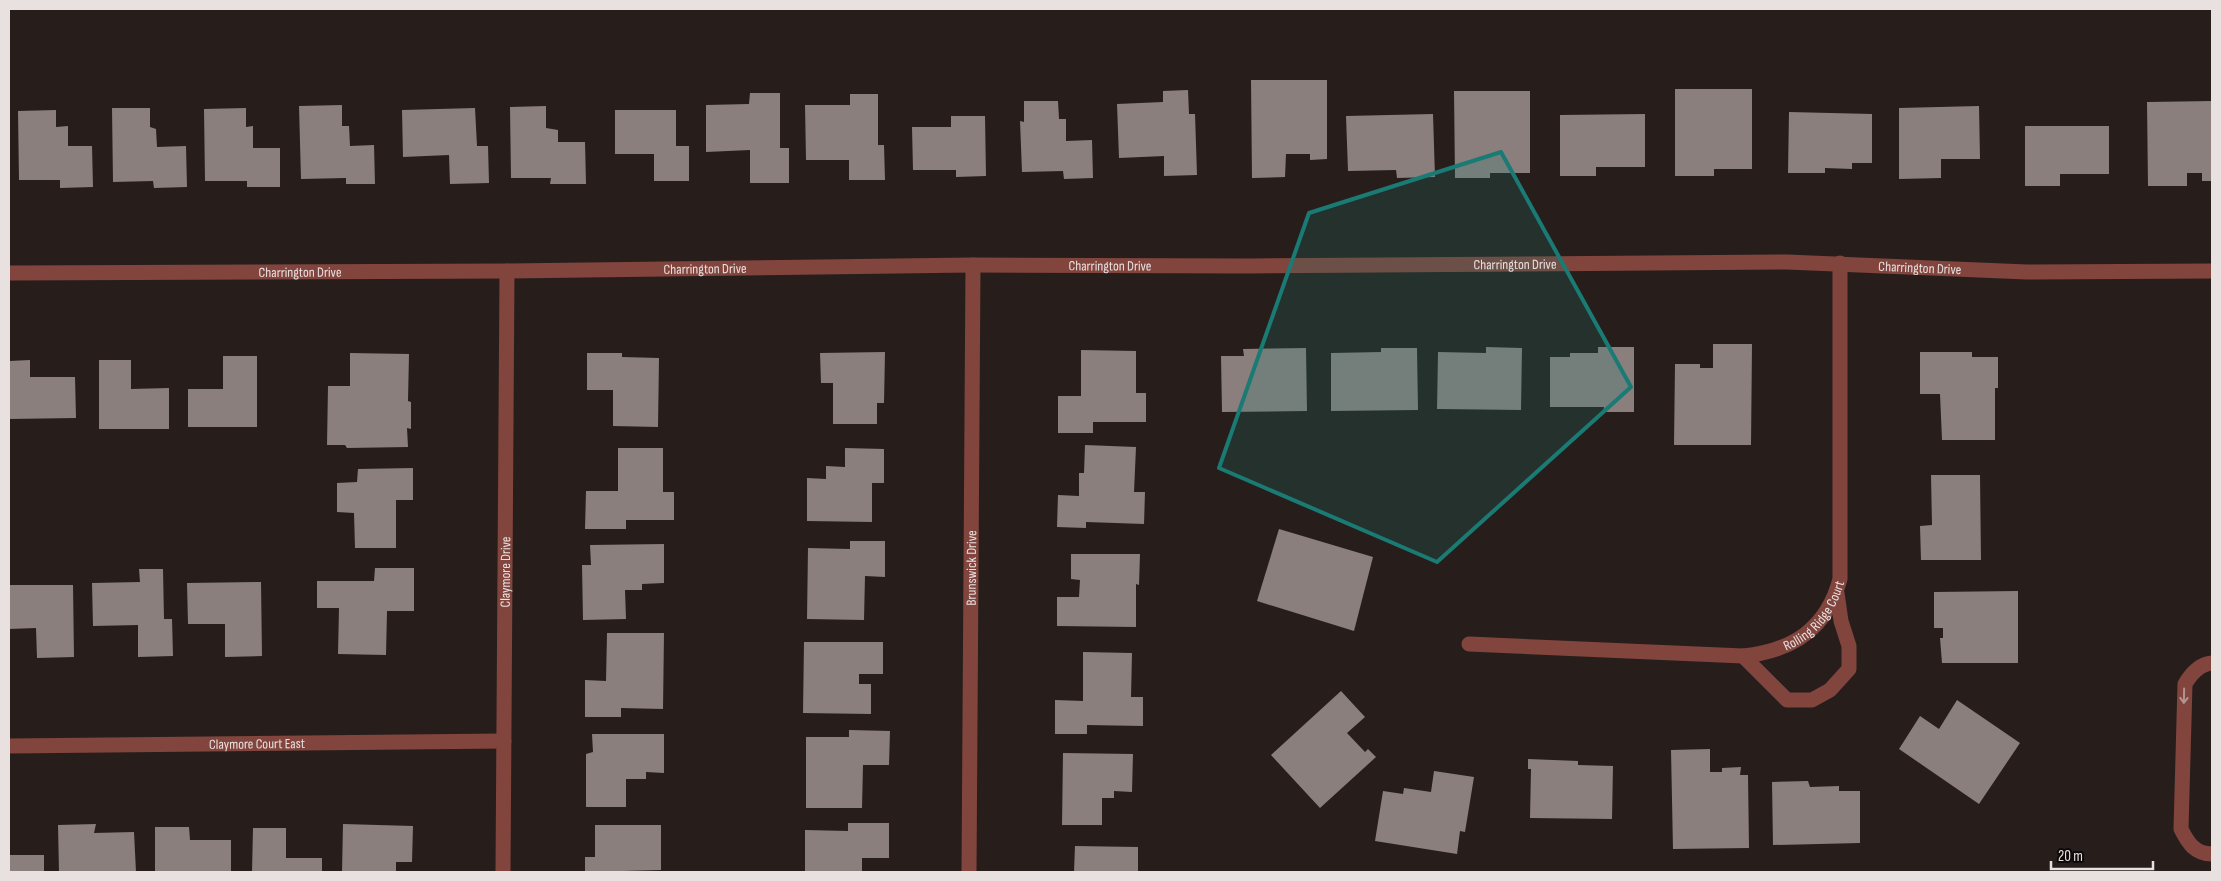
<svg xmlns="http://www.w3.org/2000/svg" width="2221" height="881" font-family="'Sofia Sans Condensed',sans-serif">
	<rect width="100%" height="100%" fill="#271e1c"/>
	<g fill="#8b7f7d">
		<path d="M1251,80H1327V159L1310,160V154H1286L1285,177L1252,178Z"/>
		<path d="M1675,89H1752V169H1714V176H1675Z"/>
		<path d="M1188,90L1189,114H1195L1197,175L1164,176V156L1119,158L1117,104L1163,102V91Z"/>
		<path d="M1454,91H1530V173H1490V178H1455Z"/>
		<path d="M750,93H780V148H789V183H750V150L706,152V105L749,104Z"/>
		<path d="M850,94H878V145H884L885,180H849V160H806L805,105H850Z"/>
		<path d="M1024,101H1058L1059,119H1066V141L1092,140L1093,178L1064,179L1063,171L1022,172L1020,121L1024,122Z"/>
		<path d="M2212,101V181H2202V173H2187V186H2148L2147,102Z"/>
		<path d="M342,105V126H349L350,146L374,145L375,184H346V178L301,179L299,106Z"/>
		<path d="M546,106V128L558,130V142H585L586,184H550L551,178H511L510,107Z"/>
		<path d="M1979,106L1980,159H1941V178L1899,179V108Z"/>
		<path d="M112,108H150V127L156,129L157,147L186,146L187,187L154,188L153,181L113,182Z"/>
		<path d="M246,108V127L253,126V148H280V187H247V181H205L204,109Z"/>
		<path d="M475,108L477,146H488L489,183L450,184L449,155L403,157L402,110Z"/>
		<path d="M56,110V127L68,126V146H92L93,187L60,188V180H19L18,111Z"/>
		<path d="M615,110H676V146H689V181H654V154H615Z"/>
		<path d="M1789,112L1872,114V163H1852V169L1825,168V173H1788Z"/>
		<path d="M1433,114L1435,177L1397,178L1396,170L1348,171L1346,116Z"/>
		<path d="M1645,114V167H1596V176H1560V115Z"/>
		<path d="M951,116H985L986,176L956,177V170H913L912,127H951Z"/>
		<path d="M2025,126H2109V174H2060V186H2025Z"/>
		<path d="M1713,344H1752L1751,445H1674L1675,364H1700V368H1713Z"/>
		<path d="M1486,347L1522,348L1521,410L1437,409L1438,352L1486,353Z"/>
		<path d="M1598,347H1634V412H1603L1604,407H1550V357H1570V353H1598Z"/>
		<path d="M1306,348L1307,411L1222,412L1221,356H1244L1243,349Z"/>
		<path d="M1381,348H1417L1418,410L1331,411V353L1381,352Z"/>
		<path d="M1081,350L1136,351V393H1146V422H1093V433H1058V396H1081Z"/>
		<path d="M885,352L884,403H877V424H833V383H821L820,353Z"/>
		<path d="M1920,352H1972V357H1998V388H1995V440H1942L1940,394H1920Z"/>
		<path d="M350,353L409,354L408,401L411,402V429L407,428L408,447L347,448L345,445H327L328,386H350Z"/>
		<path d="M587,353H622V357L659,358L658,427L613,426V390H587Z"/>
		<path d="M223,356H257V427H188V389H223Z"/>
		<path d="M30,360V377H75L76,418L9,419V361Z"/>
		<path d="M99,360H131V389L169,388V429H99Z"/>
		<path d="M1085,445L1136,447L1134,492H1145L1144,524L1086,522V528L1057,527L1058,495L1079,496V473H1084Z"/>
		<path d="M618,448H663V492H674V520H626V529H585L586,491H618Z"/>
		<path d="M845,448L884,449V483H872V522L807,521V478L826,479V466L845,467Z"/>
		<path d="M413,468V500H396V548H355L354,513L337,512V483L357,482L358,469Z"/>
		<path d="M1931,475H1980L1981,560H1921L1920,526L1932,525Z"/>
		<path d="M1279,529L1373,557L1354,631L1257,601Z"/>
		<path d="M850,541H885V577L865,576L864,620L807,619L808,548L850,549Z"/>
		<path d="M664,544V583L642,584V590H625L626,619L583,620L582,565H591L590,545Z"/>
		<path d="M1071,554H1140L1139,585L1136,584V627L1057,626V597H1079L1080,580L1071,579Z"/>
		<path d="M375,568H414V611H387L386,655L338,654L339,608H317V581H374Z"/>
		<path d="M139,569H163L164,619H172L173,656L138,657V625L93,626L92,583L140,582Z"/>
		<path d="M261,582L262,656L225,657V624H188L187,583Z"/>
		<path d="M9,585H73L74,657L37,658L36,628L9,629Z"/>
		<path d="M2018,591V663H1942L1940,638H1943V628H1934V592Z"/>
		<path d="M607,633H664L663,709L621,708V717H585V680L606,681Z"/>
		<path d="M804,642H883V674H859V684H871V714L803,713Z"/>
		<path d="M1083,652L1132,653L1131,697H1143V726L1087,725V734H1055V700L1083,701Z"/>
		<path d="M1341,691L1365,717L1347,733L1365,752L1368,749L1376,757L1320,808L1271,755Z"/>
		<path d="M1957,700L2020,743L1979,804L1899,749L1920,716L1939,729Z"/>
		<path d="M849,730L890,731L889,765H863L862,808H806V737H849Z"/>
		<path d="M592,734H664V773L646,772V779H626V807H586V754L593,752Z"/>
		<path d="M1710,749V772H1722V768L1741,767L1740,775H1748L1749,848L1673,849L1671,750Z"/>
		<path d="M1063,753L1133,754L1132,792L1114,791V798H1102V825H1062Z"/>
		<path d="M1528,759L1578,761V765L1613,766L1612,819L1530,818L1531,769H1528Z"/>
		<path d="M1434,771L1474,777L1465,832L1460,831L1457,854L1375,841L1383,791L1403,794L1404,788L1431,792Z"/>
		<path d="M1808,781L1810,787L1839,786V791H1860V843L1773,845L1772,782Z"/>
		<path d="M848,823H889V858H862V872H805V830L848,831Z"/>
		<path d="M96,824L94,833L134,832L136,872H59L58,825Z"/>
		<path d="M343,824L413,826L412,862H396V872H342Z"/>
		<path d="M595,825H661V870L585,872V857H595Z"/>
		<path d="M155,827H189L190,840H231V872H155Z"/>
		<path d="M253,828H286V858H322V872H252Z"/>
		<path d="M1075,846L1138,847V872H1074Z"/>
		<rect x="9" y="855" width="35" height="17"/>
	</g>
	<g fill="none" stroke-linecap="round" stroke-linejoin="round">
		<g stroke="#81453e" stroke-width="15">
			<path id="s1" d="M9,273L507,271L973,265L1250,266L1787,262L2027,272L2212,271"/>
			<path id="s2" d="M1469,644L1743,656C1792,651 1827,629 1840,579V263"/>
			<path d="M1743,656L1787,700H1812L1830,690L1849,669V646L1841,621L1837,593"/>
			<path d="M2212,663C2199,664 2191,674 2185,684L2181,829C2188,843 2195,854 2212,854"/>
			<path id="s3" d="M9,746L504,741"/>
			<path id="s4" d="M503,872L507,271"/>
			<path id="s5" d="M969,872L973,265"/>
		</g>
	</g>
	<defs><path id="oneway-shaft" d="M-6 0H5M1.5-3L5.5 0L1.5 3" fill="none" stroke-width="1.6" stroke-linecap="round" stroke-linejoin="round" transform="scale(1.25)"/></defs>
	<use stroke="#b4938f" href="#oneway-shaft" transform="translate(2184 696) rotate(91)"/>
	<path fill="#1a7b74" fill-opacity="0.2" stroke="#1a7b74" stroke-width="4" stroke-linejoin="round" d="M1501,152L1631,387L1437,562L1219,468L1309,213Z"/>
	<g text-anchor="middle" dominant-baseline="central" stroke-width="5" stroke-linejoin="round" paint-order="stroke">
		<g font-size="14" fill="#e8e1e0" stroke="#0d0908">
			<text stroke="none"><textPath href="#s1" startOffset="1506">Charrington Drive</textPath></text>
			<text stroke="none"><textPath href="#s1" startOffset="1101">Charrington Drive</textPath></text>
			<text stroke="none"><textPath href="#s1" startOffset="1911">Charrington Drive</textPath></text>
			<text stroke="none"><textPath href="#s1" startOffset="696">Charrington Drive</textPath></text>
			<text stroke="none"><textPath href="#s1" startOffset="291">Charrington Drive</textPath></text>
			<text stroke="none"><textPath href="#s5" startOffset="304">Brunswick Drive</textPath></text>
			<text stroke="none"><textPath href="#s4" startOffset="300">Claymore Drive</textPath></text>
			<text stroke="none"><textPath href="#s2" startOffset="361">Rolling Ridge Court</textPath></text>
			<text stroke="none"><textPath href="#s3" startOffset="248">Claymore Court East</textPath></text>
		</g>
	</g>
	<rect width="2221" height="881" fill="none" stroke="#e8e1e0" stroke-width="20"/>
	<path d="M2051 861v8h102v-8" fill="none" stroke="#e8e1e0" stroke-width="2.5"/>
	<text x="2058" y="861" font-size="15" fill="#e8e1e0" stroke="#0d0908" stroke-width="4" paint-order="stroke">20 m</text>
</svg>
